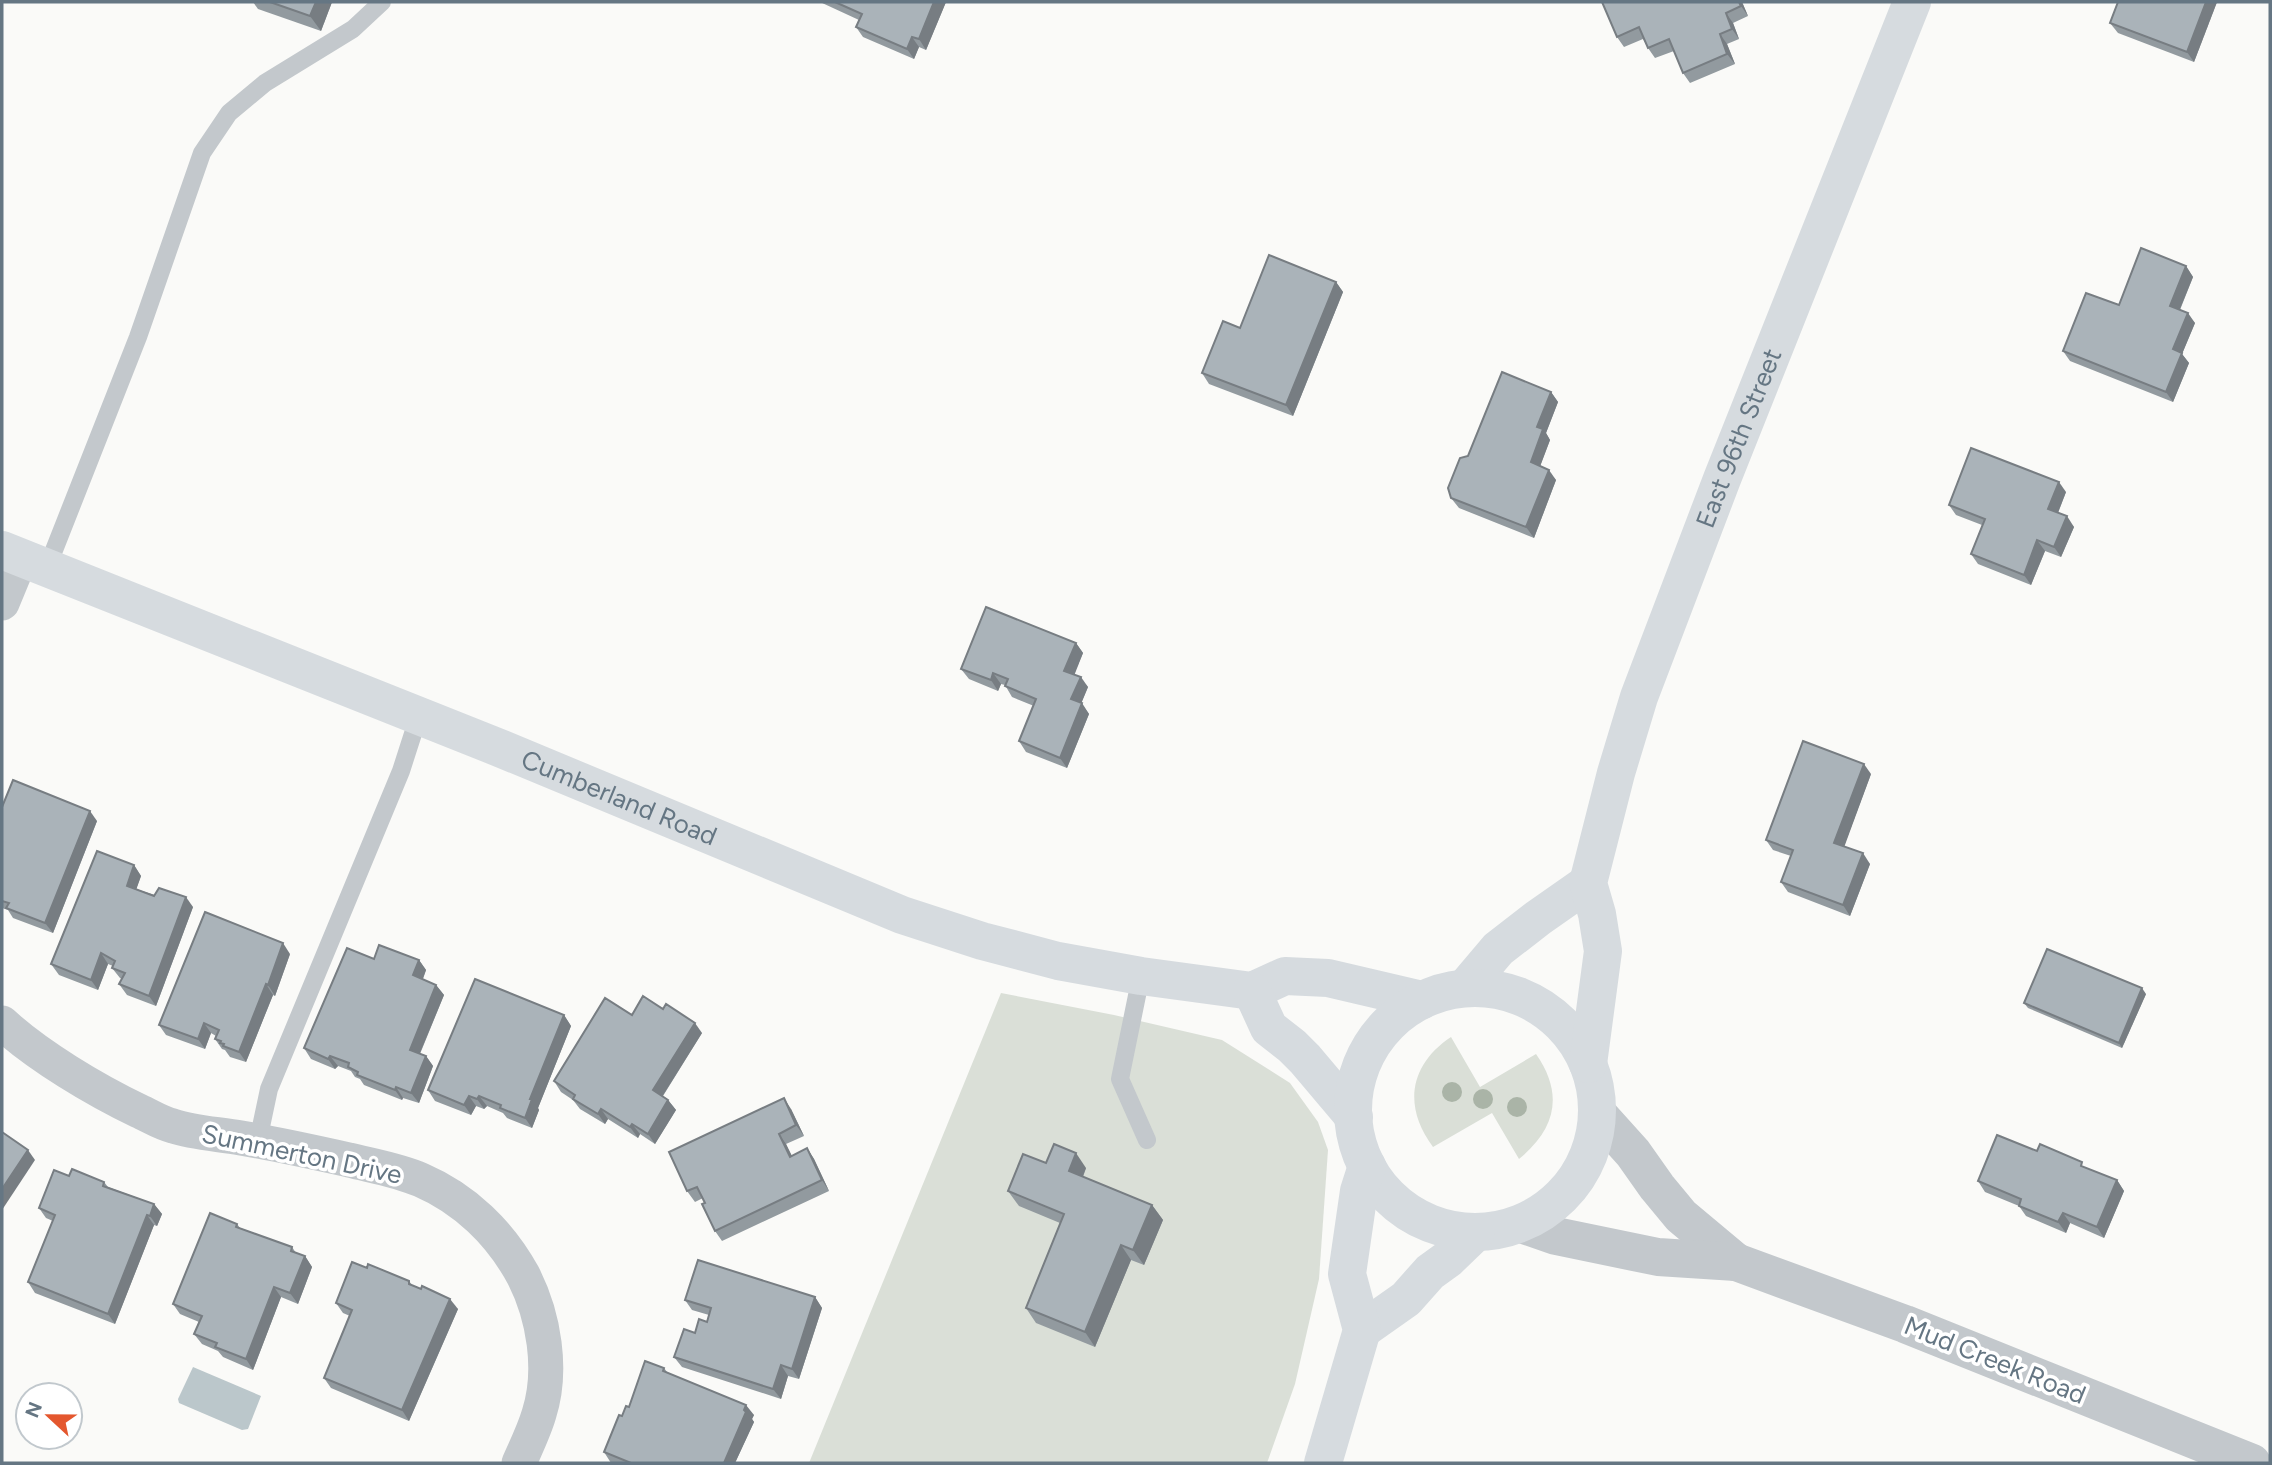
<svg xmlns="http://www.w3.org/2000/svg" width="2272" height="1465" font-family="Figtree,sans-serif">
	<rect width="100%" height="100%" fill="#fafaf8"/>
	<g fill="#dadfd7">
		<path d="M1001,993L1114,1015L1222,1040L1290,1083L1318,1122L1328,1150L1319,1279L1295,1384L1267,1463H809Z"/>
		<path d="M1451,1037L1480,1087L1536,1054C1564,1094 1556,1129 1519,1159L1492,1113L1433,1147C1403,1107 1409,1065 1451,1037Z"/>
	</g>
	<path fill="#bbc7cb" d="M193,1367L261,1396L248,1429L242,1430L179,1403L178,1399Z"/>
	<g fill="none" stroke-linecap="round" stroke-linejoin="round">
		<g stroke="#c3c8cc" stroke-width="18">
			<path d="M47,568L138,337L202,153L229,113L265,83L353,29L382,2"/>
			<path d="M1141,976L1120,1079L1147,1140"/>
			<path d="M258,1141L269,1089L401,771L419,715"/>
		</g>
		<g stroke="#c3c8cc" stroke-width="35">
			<path d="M2,603L21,557"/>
			<path d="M2,1023C38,1056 95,1090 139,1111C150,1116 161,1123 173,1126C194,1133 219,1134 241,1138C277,1144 313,1152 349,1160C373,1166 398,1170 421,1180C465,1199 500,1233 523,1275C544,1316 553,1370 539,1414C534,1431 526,1447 519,1463"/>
		</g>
		<g stroke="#c3c8cc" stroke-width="38">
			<path d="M1597,1113L1633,1153L1657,1187L1681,1216L1736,1262"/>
			<path d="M1521,1224L1556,1236L1658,1257L1736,1262L1905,1324L2252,1463"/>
		</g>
		<g stroke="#d6dbdf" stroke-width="38">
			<path id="s1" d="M2,550L502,749L902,915L982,941L1058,961L1141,976L1252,991L1285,976L1328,978L1422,1000"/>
			<path d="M1252,991L1269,1028L1292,1046L1305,1059L1354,1117"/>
		</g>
		<g stroke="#d6dbdf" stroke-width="38">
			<path d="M1465,988L1498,949L1538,918L1588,883"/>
			<circle cx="1475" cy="1110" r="122"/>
			<path id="s2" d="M1588,1064L1603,951L1597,914L1588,883L1616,773L1639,697L1722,479L1912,2"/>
			<path d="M1362,1330L1406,1299L1430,1272L1448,1259L1476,1232"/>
			<path d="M1323,1463L1362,1330L1347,1274L1359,1191L1367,1166"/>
		</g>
	</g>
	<g fill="#aab4a7">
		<circle cx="1452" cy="1092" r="10"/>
		<circle cx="1483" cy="1099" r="10"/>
		<circle cx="1517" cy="1107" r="10"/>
	</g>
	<g fill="#929a9f">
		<path d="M253,2H332L321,31L258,9Z"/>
		<path d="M820,2H946L926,50L919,47L914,59L863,37L856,27L859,20Z"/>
		<path d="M1602,2H1742L1748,16L1733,23L1739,39L1727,44L1735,64L1690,83L1683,73L1674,51L1655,58L1648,48L1643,39L1624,47L1617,37Z"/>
		<path d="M2118,2H2217L2194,62L2118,33L2110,23Z"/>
		<path d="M2186,266L2193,277L2180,310L2195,323L2182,354L2189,363L2173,402L2070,361L2063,351L2119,305Z"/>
		<path d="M1336,282L1343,292L1293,416L1209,384L1202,373L1240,328Z"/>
		<path d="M1551,392L1558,402L1546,433L1550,440L1540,466L1556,480L1534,538L1459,508L1451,498L1468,456Z"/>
		<path d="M2066,492L2058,513L2074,527L2061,557L2045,551L2031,585L1978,564L1971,554L1982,525L1956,515L1949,505Z"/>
		<path d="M1076,643L1083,653L1074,674L1088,687L1081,703L1089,714L1067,768L1026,752L1019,741L1034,706L1012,697L1005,685L1001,684L998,691L969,679L961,669Z"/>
		<path d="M1871,774L1844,846L1870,864L1850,916L1788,892L1781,882L1791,856L1773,850L1766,840Z"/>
		<path d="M2,807L97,821L53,933L13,918L8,910L2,908Z"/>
		<path d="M134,865L141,876L136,889L193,907L156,1006L127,995L119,984L122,979L120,978L112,968L113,966L108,964L98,990L59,975L51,964Z"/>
		<path d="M290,954L275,996L273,995L246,1062L230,1057L225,1050L222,1049L215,1039L216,1036L211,1033L205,1049L166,1035L159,1025Z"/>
		<path d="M374,959L419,960L426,970L423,979L436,985L444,995L420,1054L426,1056L433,1066L419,1103L403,1098L402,1100L364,1085L360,1079L355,1077L351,1071L338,1066L335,1069L311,1059L304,1048Z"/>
		<path d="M2146,994L2122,1048L2028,1008L2024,1003Z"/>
		<path d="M564,1015L571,1026L538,1108L539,1110L532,1128L507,1118L503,1113L487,1106L484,1109L476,1106L471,1115L435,1101L428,1090Z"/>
		<path d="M632,1015L702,1033L663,1096L668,1100L676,1110L655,1144L640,1134L638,1138L608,1119L605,1124L580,1109L573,1100L561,1092L554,1081Z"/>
		<path d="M791,1109L804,1136L786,1144L792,1156L807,1148L814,1159L829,1191L722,1241L715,1231L703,1198L695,1202L687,1191Z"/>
		<path d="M2037,1151L2087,1168L2117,1180L2124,1191L2104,1238L2070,1223L2066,1233L2026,1216L2019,1206L1985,1192L1978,1181Z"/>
		<path d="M1046,1163L1086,1168L1083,1177L1152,1205L1163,1220L1144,1265L1131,1260L1095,1347L1036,1323L1026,1308L1060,1223L1019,1206L1008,1191Z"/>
		<path d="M69,1176L104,1182L108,1187L154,1204L162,1214L157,1226L154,1225L115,1324L35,1293L28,1282L53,1221L46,1218L39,1208Z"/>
		<path d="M237,1224L240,1228L292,1247L296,1253L305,1256L312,1267L298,1304L281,1297L253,1370L223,1357L218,1351L202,1344L194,1334L199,1322L180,1314L173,1304Z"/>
		<path d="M367,1268L409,1281L412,1285L458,1309L409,1421L331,1388L324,1378L350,1316L343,1313L336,1303Z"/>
		<path d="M815,1297L822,1308L799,1379L788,1376L781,1399L682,1367L674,1357L707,1322L709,1315L692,1310L685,1300Z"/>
		<path d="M664,1368L667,1372L754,1415L752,1419L754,1422L735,1463H611L604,1452L629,1407Z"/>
	</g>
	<g fill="#777d82">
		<path d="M316,2H332L321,31L310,16Z"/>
		<path d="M934,2H946L926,50L919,39Z"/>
		<path d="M1739,2H1742L1748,16L1741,6Z"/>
		<path d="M2206,2H2217L2194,62L2187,52Z"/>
		<path d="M1726,13L1733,23L1739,39L1732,29Z"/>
		<path d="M1720,34L1727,44L1735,64L1727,54Z"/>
		<path d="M912,37L919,47L914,59L907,49Z"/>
		<path d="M2186,266L2193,277L2177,316L2170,306Z"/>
		<path d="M1336,282L1343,292L1293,416L1286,405Z"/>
		<path d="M2188,313L2195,323L2182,354L2189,363L2173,402L2166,392L2173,349Z"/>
		<path d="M1551,392L1558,402L1546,433L1550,440L1538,472L1531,462L1537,427Z"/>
		<path d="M1549,470L1556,480L1534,538L1526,527Z"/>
		<path d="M2059,482L2066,492L2055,520L2048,509Z"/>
		<path d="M2067,516L2074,527L2061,557L2054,547Z"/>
		<path d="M2037,540L2045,551L2031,585L2024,575Z"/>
		<path d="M1076,643L1083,653L1072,681L1064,671Z"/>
		<path d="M993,673L1001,684L998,691L991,680Z"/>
		<path d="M1081,677L1088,687L1079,709L1071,699Z"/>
		<path d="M1082,703L1089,714L1067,768L1060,758Z"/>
		<path d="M1864,764L1871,774L1842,853L1834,843Z"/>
		<path d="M90,811L97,821L53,933L45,923Z"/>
		<path d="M1863,853L1870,864L1850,916L1843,905Z"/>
		<path d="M134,865L141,876L134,896L127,886Z"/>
		<path d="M186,897L193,907L156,1006L149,996Z"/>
		<path d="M283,943L290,954L275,996L268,985Z"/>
		<path d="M101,953L108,964L98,990L91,980Z"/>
		<path d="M419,960L426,970L420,986L413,975Z"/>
		<path d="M266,984L273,995L246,1062L239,1052Z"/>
		<path d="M436,985L444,995L417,1060L410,1050Z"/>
		<path d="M2142,988L2146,994L2122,1048L2119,1043Z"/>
		<path d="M564,1015L571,1026L538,1108L539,1110L532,1128L525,1118L530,1099Z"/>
		<path d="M204,1023L211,1033L205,1049L198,1039Z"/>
		<path d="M695,1023L702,1033L660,1100L653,1090Z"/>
		<path d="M330,1056L338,1066L335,1069L328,1059Z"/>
		<path d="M426,1056L433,1066L419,1103L411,1093Z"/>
		<path d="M396,1087L403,1098L402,1100L395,1090Z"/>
		<path d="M469,1096L476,1106L471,1115L464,1105Z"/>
		<path d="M479,1096L487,1106L484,1109L477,1099Z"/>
		<path d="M784,1098L791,1109L804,1136L796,1125Z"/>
		<path d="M668,1100L676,1110L655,1144L648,1134Z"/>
		<path d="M601,1109L608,1119L605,1124L598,1114Z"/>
		<path d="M632,1124L640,1134L638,1138L630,1127Z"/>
		<path d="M779,1134L786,1144L797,1167L790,1157Z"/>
		<path d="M807,1148L814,1159L829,1191L822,1180Z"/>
		<path d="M28,1150L35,1160L2,1210V1189Z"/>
		<path d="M1076,1153L1086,1168L1079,1186L1069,1171Z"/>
		<path d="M2117,1180L2124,1191L2104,1238L2097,1227Z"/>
		<path d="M154,1204L162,1214L157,1226L150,1216Z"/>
		<path d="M1152,1205L1163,1220L1144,1265L1133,1250Z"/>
		<path d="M2063,1213L2070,1223L2066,1233L2058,1222Z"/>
		<path d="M147,1215L154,1225L115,1324L108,1314Z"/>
		<path d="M1121,1245L1131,1260L1095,1347L1085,1332Z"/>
		<path d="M305,1256L312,1267L298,1304L290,1293Z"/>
		<path d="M274,1287L281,1297L253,1370L246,1359Z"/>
		<path d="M815,1297L822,1308L799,1379L792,1369Z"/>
		<path d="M450,1299L458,1309L409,1421L402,1410Z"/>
		<path d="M781,1365L788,1376L781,1399L773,1389Z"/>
		<path d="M746,1405L754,1415L752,1419L754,1422L735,1463H724Z"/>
	</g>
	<g fill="#aab3b9" stroke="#777d82" stroke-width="2">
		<path d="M270,2H316L310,16Z"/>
		<path d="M835,2H934L919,39L912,37L907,49L856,27L862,14Z"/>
		<path d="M1602,2H1739L1741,6L1726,13L1732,29L1720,34L1727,54L1683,73L1669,39L1648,48L1639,27L1617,37Z"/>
		<path d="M2118,2H2206L2187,52L2110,23Z"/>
		<path d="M2141,248L2186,266L2170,306L2188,313L2173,349L2182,353L2166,392L2063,351L2086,293L2119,305Z"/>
		<path d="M1269,255L1336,282L1286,405L1202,373L1223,321L1240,328Z"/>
		<path d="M1502,372L1551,392L1537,427L1543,429L1531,462L1549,470L1526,527L1451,498L1448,488L1460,458L1468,456Z"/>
		<path d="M1971,448L2059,482L2048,509L2067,516L2054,547L2037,540L2024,575L1971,554L1985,519L1949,505Z"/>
		<path d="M986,607L1076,643L1064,671L1081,677L1071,699L1082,703L1060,758L1019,741L1036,699L1005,686L1008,679L993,673L991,680L961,669Z"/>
		<path d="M1803,741L1864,764L1834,843L1863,853L1843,905L1781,882L1793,850L1766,840Z"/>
		<path d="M13,780L90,811L45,923L6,908L9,903L2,901V807Z"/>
		<path d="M97,851L134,865L127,886L154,896L159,888L186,897L149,996L119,984L125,973L112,968L115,961L101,953L91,980L51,964Z"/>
		<path d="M205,912L283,943L268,985L266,984L239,1052L223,1046L224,1044L220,1043L221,1041L215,1039L219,1030L204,1023L198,1039L159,1025Z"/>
		<path d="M379,945L419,960L413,975L436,985L410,1050L426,1056L411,1093L396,1087L395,1090L357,1075L358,1072L348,1067L349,1063L330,1056L328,1059L304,1048L347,948L374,959Z"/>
		<path d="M2047,949L2142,988L2119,1043L2024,1003Z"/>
		<path d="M475,979L564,1015L530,1099H532L525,1118L500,1108L501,1105L479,1096L477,1099L469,1096L464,1105L428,1090Z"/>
		<path d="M643,996L663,1009L666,1004L695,1023L653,1090L668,1100L648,1134L632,1124L630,1127L601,1109L598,1114L573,1099L575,1095L554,1081L605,998L632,1015Z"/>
		<path d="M784,1098L796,1125L779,1134L790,1157L807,1148L822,1180L715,1231L702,1204L705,1203L697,1187L687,1191L669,1152Z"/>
		<path d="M2,1132L28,1150L2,1189Z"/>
		<path d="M1997,1135L2037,1151L2040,1144L2082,1162L2081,1166L2117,1180L2097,1227L2063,1213L2058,1222L2019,1206L2021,1199L1978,1181Z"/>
		<path d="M1054,1144L1076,1153L1069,1171L1152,1205L1133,1250L1121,1245L1085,1332L1026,1308L1064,1214L1008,1191L1023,1154L1046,1163Z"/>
		<path d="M72,1169L104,1182L103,1186L154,1204L150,1216L147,1215L108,1314L28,1282L55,1215L39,1208L54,1170L69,1176Z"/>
		<path d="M210,1213L237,1224L236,1227L292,1247L291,1251L305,1256L290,1293L274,1287L246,1359L215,1347L217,1343L194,1334L202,1316L173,1304Z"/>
		<path d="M698,1260L815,1297L792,1369L781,1365L773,1389L674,1357L684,1329L695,1333L699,1319L707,1322L711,1308L685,1300Z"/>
		<path d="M352,1262L367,1268L368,1264L409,1281V1284L421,1289L422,1286L450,1299L402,1410L324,1378L352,1310L336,1303Z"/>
		<path d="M645,1361L664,1368L663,1371L746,1405L744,1410L746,1412L724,1463H631L604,1452L619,1415L622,1416L626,1406L629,1407Z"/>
	</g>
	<g text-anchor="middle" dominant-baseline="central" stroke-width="7" stroke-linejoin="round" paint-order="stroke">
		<g font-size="26" fill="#657683" stroke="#fff">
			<text stroke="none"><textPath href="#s2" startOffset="654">East 96th Street</textPath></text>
			<text stroke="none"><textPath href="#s1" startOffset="665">Cumberland Road</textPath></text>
			<text transform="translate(302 1154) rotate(12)">Summerton Drive</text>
			<text transform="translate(1995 1360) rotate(22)">Mud Creek Road</text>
		</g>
	</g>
	<rect width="2272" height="1465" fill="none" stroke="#657683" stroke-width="7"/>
	<g transform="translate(49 1416) rotate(292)"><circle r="33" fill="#ffffff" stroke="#c1c8cd" stroke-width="2"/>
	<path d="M0-5L12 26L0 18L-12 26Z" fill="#e4572e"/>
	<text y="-10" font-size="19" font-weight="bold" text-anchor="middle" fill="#657683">N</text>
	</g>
</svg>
